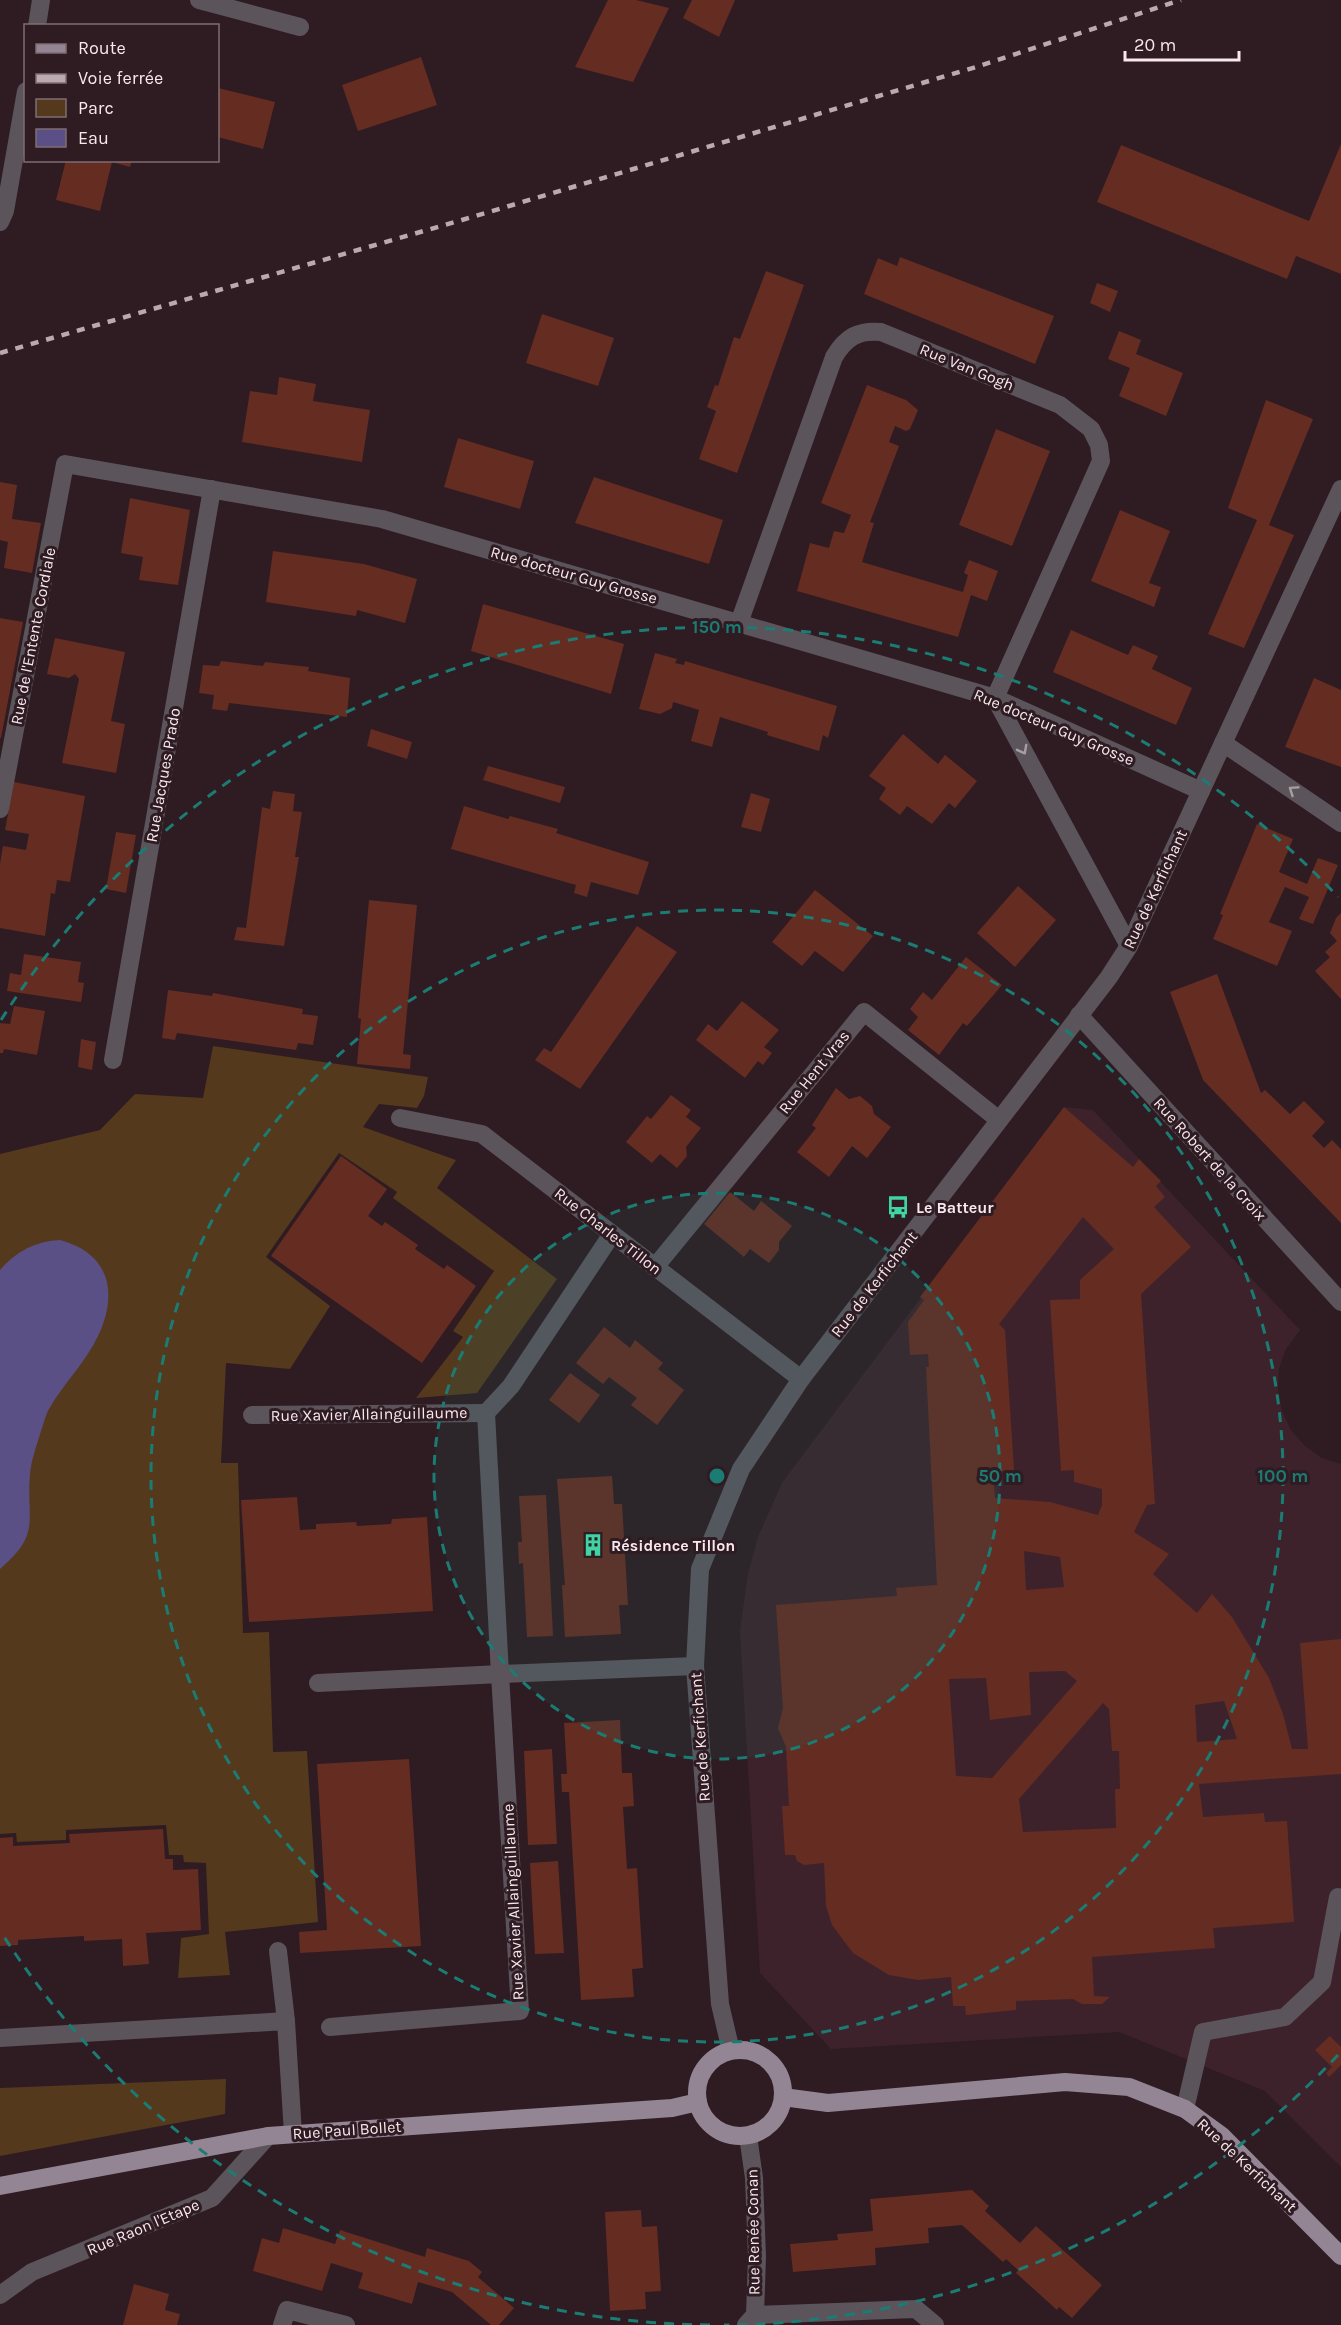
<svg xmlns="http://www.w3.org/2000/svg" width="1341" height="2325" font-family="Karla,sans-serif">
	<rect width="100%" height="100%" fill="#2f1b22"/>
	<path fill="#3d222b" d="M1064,1107L1093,1110L1300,1330L1286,1349L1279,1369L1278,1390L1282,1411L1291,1430L1305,1446L1322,1458L1341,1464V2167L1265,2091L1119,2032L831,2049L760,1973L740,1631L748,1574L758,1537L782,1483Z"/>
	<g fill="#54391d">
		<path d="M213,1046L428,1077L424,1096L417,1108L379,1104L363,1127L456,1160L437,1188L557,1279L477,1393L416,1398L463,1337L453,1331L494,1271L393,1198L397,1192L339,1153L266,1257L330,1306L290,1369L226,1363L221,1463H238L243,1633L269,1632L273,1752L307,1751L318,1922L225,1932L230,1975L178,1978L181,1938L209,1934L206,1863L184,1862L183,1855H169L166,1825L66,1830V1840L17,1842L16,1833L0,1834V1154L100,1130L135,1094L203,1098Z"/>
		<path d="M226,2079L225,2114L0,2156V2088Z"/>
	</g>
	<path fill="#5a5085" d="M60,1240C109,1253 119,1292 98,1336C86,1362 63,1384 49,1409C45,1416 43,1426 40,1434C36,1447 31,1462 30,1474C26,1521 42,1533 0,1569V1270C16,1251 36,1241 60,1240Z"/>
	<g fill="#652c22" fill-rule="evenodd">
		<path d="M608,0H636L669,8L633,82L575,67Z"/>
		<path d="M692,0H735L719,37L683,18Z"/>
		<path d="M421,57L437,105L358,131L342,85Z"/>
		<path d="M218,88L275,102L263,149L218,137Z"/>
		<path d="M1341,144V274L1296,256L1287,279L1097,202L1121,145L1309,221Z"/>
		<path d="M66,160H132L130,167L112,162L100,211L56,200Z"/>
		<path d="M900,257L1054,316L1035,364L864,294L878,258L897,266Z"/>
		<path d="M766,271L804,285L737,473L699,459L716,411L707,407L715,385L718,386L734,337L740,339Z"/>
		<path d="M1097,283L1118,291L1110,312L1090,303Z"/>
		<path d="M542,314L614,338L598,386L526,363Z"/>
		<path d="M1119,331L1141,340L1136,354L1183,373L1166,416L1119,396L1130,368L1108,359Z"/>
		<path d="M279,377L316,384L313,401L370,410L362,462L242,442L250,391L277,395Z"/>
		<path d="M867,385L906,400L918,410L910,429L906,431L895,426L889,442L899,446L870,522L874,523L862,562L963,592L968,575L964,573L969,560L998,571L987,601L971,595L958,637L797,591L810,543L829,548L834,531L844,533L851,515L821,503Z"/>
		<path d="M1266,400L1313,419L1269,525L1294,535L1244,648L1208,634L1257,520L1228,508Z"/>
		<path d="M996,429L1050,451L1012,546L959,525Z"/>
		<path d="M458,438L534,461L520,509L444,487Z"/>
		<path d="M594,477L723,520L709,564L575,523Z"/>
		<path d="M0,482L17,485L12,519L41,523L32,573L4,568L8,542L0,540Z"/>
		<path d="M130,498L190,510L178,585L139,580L143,557L121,553Z"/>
		<path d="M1120,510L1170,531L1149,583L1161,587L1154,607L1091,581Z"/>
		<path d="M273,551L364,564L417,579L405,623L357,610L356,616L266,602Z"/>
		<path d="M483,604L624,644L611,694L471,651Z"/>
		<path d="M0,618L23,622L1,738H0Z"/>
		<path d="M1071,630L1128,655L1133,645L1158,656L1152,669L1192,688L1176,725L1053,672Z"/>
		<path d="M55,638L125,652L111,721L125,724L116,773L62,763L79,679L75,674L69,678L47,674Z"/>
		<path d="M655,653L677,659L675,663L684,665L685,661L837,706L828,738L823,735L819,751L767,735L768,732L720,717L712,747L691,741L699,710L673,702L672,708L660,714L639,709Z"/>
		<path d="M221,661L263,666L265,662L309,667L308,671L350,678L347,717L229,703L227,711L212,709L214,695L199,693L203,665L219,666Z"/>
		<path d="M1314,678L1341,690V767L1285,747Z"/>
		<path d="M371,729L412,742L407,759L367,746Z"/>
		<path d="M903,734L938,764L945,755L977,781L955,808L949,803L932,824L907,806L900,815L879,799L886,788L869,776Z"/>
		<path d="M488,766L565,787L560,803L483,780Z"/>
		<path d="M14,782L85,796L70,882L57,880L55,894L51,893L45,936L0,928V864L3,846L26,850L29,834L5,830Z"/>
		<path d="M273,791L295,794L293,811L302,812L295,857H299L284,946L234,940L237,927L246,928L262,807L270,809Z"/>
		<path d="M751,793L770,799L761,832L741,827Z"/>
		<path d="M464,806L508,819L510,816L558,829L556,833L649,862L638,895L591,882L587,897L574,893L576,885L451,849Z"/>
		<path d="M1257,824L1293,839L1279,872L1307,884L1318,858L1338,865L1313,924L1299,919L1309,897L1285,887L1269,922L1292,931L1277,966L1213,939L1223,915L1220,914Z"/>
		<path d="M116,832L136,835L126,893L106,889Z"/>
		<path d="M1018,886L1056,920L1015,967L977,933Z"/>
		<path d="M815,890L873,936L843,972L815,951L802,966L772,942Z"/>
		<path d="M369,900L417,905L403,1054L411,1055L410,1069L357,1064L361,1019L358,1018Z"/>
		<path d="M1341,913V999L1315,971L1330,957L1325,952L1337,941L1330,933L1336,918Z"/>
		<path d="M637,926L677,952L580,1089L535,1060L544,1048L551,1052Z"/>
		<path d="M24,954L81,962L78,982L84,983L81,1002L7,991L10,973L21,975Z"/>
		<path d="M966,957L1002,985L967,1026L963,1023L939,1055L908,1030L918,1017L910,1009L923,992L932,1000Z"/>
		<path d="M1217,974L1261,1093L1265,1090L1290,1114L1304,1101L1325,1122L1312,1136L1324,1148L1332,1140L1341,1149V1223L1203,1080L1170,992Z"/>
		<path d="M168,990L212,996L213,993L303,1009L302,1014L318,1016L313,1045L298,1043L296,1050L177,1033L175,1040L162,1038Z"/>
		<path d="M742,1001L779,1030L764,1047L772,1053L763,1065L758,1061L745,1078L696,1040L708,1024L717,1031Z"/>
		<path d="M14,1006L45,1011L37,1055L4,1049L3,1053H0V1023L10,1024Z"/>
		<path d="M81,1039L96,1042L92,1070L78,1067Z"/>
		<path d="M836,1088L849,1099L860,1096L872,1106L874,1114L891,1127L867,1158L852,1146L829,1177L797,1152L816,1128L812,1125Z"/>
		<path d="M671,1095L691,1110L686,1117L701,1128L686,1147L687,1156L677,1168L660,1154L652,1163L626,1142L647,1116L651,1119Z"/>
		<path d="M1064,1107L1133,1167L1139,1159L1161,1181L1156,1186L1165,1197L1154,1207L1191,1247L1141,1294L1155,1504L1147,1505L1134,1532L1169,1554L1153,1574L1197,1613L1212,1594L1232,1617L1269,1678L1283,1714L1292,1749H1308L1300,1643L1341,1639V1774L1199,1784L1203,1817L1264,1813L1265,1822L1287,1821L1294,1922L1213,1928L1215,1948L1092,1957L1094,1996L1110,1997L1102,2004H1082L1073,1999L1016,2001V2010L966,2015L965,2006H953L951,1977L918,1980L889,1975L853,1953L832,1925L826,1906L824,1863L804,1865L797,1861L795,1855H785L782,1806H789L786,1747L778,1728L783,1708L776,1605L897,1596L896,1588L937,1585L926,1367H929L928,1354L910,1355L908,1322L924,1300L920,1297ZM1083,1217L1114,1249L1080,1280V1299L1050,1300L1061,1471L1074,1470V1482L1102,1489V1505L1098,1515L1050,1502L995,1498L993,1472L1014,1470L1005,1330L999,1324ZM1024,1551L1060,1557L1064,1587L1026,1590ZM1065,1671L1077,1681L992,1778L956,1776L949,1679L986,1678L990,1720L1031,1715L1029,1672ZM1224,1701L1237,1739L1197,1742L1195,1705ZM1103,1703L1109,1709L1112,1751H1119L1120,1789H1115L1116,1828L1023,1832L1019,1799Z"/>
		<path d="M341,1156L387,1189L368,1216L382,1226L385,1222L418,1245L415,1249L444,1269L447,1265L476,1286L422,1363L271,1256Z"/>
		<path d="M730,1192L754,1211L761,1201L792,1226L779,1242V1250L769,1263L750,1249L744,1257L704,1224Z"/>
		<path d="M604,1327L630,1348L635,1340L663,1363L658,1369L684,1390L657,1425L631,1405L637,1398L609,1377L603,1384L576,1363Z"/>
		<path d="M570,1373L600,1395L579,1423L549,1400Z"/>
		<path d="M612,1476L614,1504H622L628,1605H619L621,1634L565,1637L562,1585H565L557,1479Z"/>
		<path d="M546,1495L553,1636L527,1637L523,1563L519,1564L518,1542H522L519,1496Z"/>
		<path d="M297,1497L300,1530L316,1529V1524L356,1522L357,1526L391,1524L392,1519L427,1517L433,1611L249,1622L241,1500Z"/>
		<path d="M620,1720L622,1773H632L634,1806L623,1807L627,1869L637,1868L643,1968L632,1969L634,1997L581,2000L569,1792H562L561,1774H567L564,1723Z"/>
		<path d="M552,1749L557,1844L528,1845L524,1751Z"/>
		<path d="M409,1759L421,1946L300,1953L299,1932L327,1930L317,1764Z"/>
		<path d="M163,1829L165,1859H173V1870L198,1869L201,1930L146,1933L149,1964L123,1966L122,1939L84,1941V1936L50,1938L18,1940V1945L0,1946V1838L13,1837V1846L70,1843L69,1834Z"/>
		<path d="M558,1861L564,1953L535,1954L530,1863Z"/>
		<path d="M1330,2036L1341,2047V2065L1329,2077L1326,2073L1332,2067L1315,2050Z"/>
		<path d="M972,2190L989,2206L985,2211L1020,2243L1036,2226L1102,2285L1072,2318L1059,2307L1057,2310L1016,2273L1018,2270L1006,2259L1003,2262L962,2225L928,2228L929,2243L875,2248L876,2265L793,2272L790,2244L838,2240L837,2234L873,2231L870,2199Z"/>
		<path d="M641,2210L642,2227L657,2226L661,2291L645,2292L646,2309L610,2311L605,2212Z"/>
		<path d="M283,2228L335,2244L340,2230L425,2257L427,2248L469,2261L482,2272L478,2277L514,2308L499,2325H491L452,2292L418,2282L412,2304L358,2288L363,2273L331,2263L322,2291L253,2271L262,2238L279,2243Z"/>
		<path d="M134,2284L169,2294L165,2310L180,2314L177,2325H123Z"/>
	</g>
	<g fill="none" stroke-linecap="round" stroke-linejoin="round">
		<g stroke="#5b545b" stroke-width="18">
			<path d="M199,0L300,27"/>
			<path d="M37,26L41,0"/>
			<path d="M0,222L5,211L26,91"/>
			<path d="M739,623L834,357C846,337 858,330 881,332L1060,405L1091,429L1099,445L1101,461L995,698"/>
			<path d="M995,698L1129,946"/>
			<path d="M1223,743L1341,823"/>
			<path d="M0,809L65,464L382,519L995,698L1201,791"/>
			<path d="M1079,1015L1341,1302"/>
			<path d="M113,1060L212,489"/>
			<path d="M400,1118L482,1134L801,1379"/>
			<path d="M612,1234L511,1386L486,1413L500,1674L695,1666"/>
			<path d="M655,1267L864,1012L999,1120"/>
			<path d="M252,1415L486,1413"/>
			<path d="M318,1683L500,1674L520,2011L330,2027"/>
			<path d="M278,1951L286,2021"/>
			<path d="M0,2038L286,2021L293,2134"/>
			<path d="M731,2051L720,2004L695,1666L700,1569L741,1469L801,1379L1109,977L1129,946L1341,489"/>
			<path d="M1185,2109L1203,2032L1285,2017L1322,1982L1338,1897L1341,1899"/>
			<path d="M0,2295L32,2272L212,2198L268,2136"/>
			<path d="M755,2315L916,2309L935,2325"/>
			<path d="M282,2325L287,2310L346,2325"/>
			<path d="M746,2325L755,2315L757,2257L754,2178L748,2136"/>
		</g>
		<g stroke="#948594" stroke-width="18">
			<circle cx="740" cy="2093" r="43"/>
			<path d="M783,2097L828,2103L1065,2082L1129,2087L1185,2109L1222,2136L1341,2256"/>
			<path d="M0,2186L268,2136L672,2108L698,2102"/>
		</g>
		<path stroke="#baaaaf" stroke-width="4.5" stroke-dasharray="8 8" stroke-linecap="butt" d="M0,353L462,220L976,67L1181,0"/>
	</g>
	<defs><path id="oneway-chevron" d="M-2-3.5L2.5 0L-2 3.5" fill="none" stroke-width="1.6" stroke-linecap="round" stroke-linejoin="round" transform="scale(1.5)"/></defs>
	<g stroke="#a89ea4">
		<use href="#oneway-chevron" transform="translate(1023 750) rotate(62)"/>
		<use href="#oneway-chevron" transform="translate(1293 790) rotate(-146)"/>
	</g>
	<circle cx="717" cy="1476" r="283" fill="#1b7c74" fill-opacity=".12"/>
	<g fill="none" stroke="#1b7c74" stroke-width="3" stroke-dasharray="10 8">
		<circle cx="717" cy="1476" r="283"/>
		<circle cx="717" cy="1476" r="566"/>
		<path d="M1338 2055A849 849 0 0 1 724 2325M710 2325A849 849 0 0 1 1 1932M1 1020A849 849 0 0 1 1338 897"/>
	</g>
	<defs>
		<g id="bus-bare" transform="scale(1.8)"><path d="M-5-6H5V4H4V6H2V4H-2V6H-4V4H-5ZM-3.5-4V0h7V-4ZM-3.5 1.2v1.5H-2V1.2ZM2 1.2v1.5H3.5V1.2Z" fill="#3fd4a2" stroke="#2f1b22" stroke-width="2.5" paint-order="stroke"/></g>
		<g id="building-bare" transform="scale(1.8)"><path d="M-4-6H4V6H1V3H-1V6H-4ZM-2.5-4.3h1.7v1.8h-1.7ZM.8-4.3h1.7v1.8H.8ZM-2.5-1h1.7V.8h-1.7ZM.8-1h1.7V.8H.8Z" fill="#3fd4a2" stroke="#2f1b22" stroke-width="2.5" paint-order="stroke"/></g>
	</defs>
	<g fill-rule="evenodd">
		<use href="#bus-bare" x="898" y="1207"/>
		<use href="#building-bare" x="593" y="1545"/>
	</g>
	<g text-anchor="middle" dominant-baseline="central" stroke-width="6" stroke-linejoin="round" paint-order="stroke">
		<g font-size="16" fill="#f6e8ec" stroke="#2f1b22">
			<text transform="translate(967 367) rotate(22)">Rue Van Gogh</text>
			<text transform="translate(574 575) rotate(16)">Rue docteur Guy Grosse</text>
			<text transform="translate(33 636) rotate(-79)">Rue de l'Entente Cordiale</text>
			<text transform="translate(1054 727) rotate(23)">Rue docteur Guy Grosse</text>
			<text transform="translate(163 775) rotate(-80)">Rue Jacques Prado</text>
			<text transform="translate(1155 889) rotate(-65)">Rue de Kerfichant</text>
			<text transform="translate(814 1072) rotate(-51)">Rue Hent Vras</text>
			<text transform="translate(1210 1159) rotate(48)">Rue Robert de la Croix</text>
			<text transform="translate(608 1231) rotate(38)">Rue Charles Tillon</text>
			<text transform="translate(874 1284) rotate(-52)">Rue de Kerfichant</text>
			<text transform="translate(369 1414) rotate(-1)">Rue Xavier Allainguillaume</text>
			<text transform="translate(700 1737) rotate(-94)">Rue de Kerfichant</text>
			<text transform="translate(513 1902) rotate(-93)">Rue Xavier Allainguillaume</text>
			<text transform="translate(347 2130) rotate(-4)">Rue Paul Bollet</text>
			<text transform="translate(1247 2165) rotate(43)">Rue de Kerfichant</text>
			<text transform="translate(143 2227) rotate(-23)">Rue Raon l'Etape</text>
			<text transform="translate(753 2232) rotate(-91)">Rue Renée Conan</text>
		</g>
		<g font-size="16" font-weight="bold" fill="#f6e8ec" stroke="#2f1b22" text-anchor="start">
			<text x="916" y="1207">Le Batteur</text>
			<text x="611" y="1545">Résidence Tillon</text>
		</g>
	</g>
	<circle cx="717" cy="1476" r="9" fill="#1b7c74" stroke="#2f1b22" stroke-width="3"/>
	<g font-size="18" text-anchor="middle" font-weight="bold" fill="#1b7c74" stroke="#2f1b22" stroke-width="6" stroke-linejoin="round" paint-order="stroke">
		<text x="717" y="633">150 m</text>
		<text x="1000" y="1482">50 m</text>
		<text x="1283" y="1482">100 m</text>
	</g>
	<rect x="24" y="24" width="195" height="138" fill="#2f1b22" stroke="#7f6d73" stroke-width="1.5"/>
	<rect x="36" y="44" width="30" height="9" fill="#948594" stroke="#7f6d73" stroke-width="1.5"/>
	<text x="78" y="54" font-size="18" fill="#f6e8ec">Route</text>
	<rect x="36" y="74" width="30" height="9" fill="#baaaaf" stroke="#7f6d73" stroke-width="1.5"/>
	<text x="78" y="84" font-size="18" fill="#f6e8ec">Voie ferrée</text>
	<rect x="36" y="99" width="30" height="18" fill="#54391d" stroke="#7f6d73" stroke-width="1.5"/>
	<text x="78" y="114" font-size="18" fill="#f6e8ec">Parc</text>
	<rect x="36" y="129" width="30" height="18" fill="#5a5085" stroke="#7f6d73" stroke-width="1.5"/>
	<text x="78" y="144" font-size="18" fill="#f6e8ec">Eau</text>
	<path d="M1125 51v9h114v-9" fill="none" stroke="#f6e8ec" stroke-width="3"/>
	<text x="1134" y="51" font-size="18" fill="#f6e8ec" stroke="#2f1b22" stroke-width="4.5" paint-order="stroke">20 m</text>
</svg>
